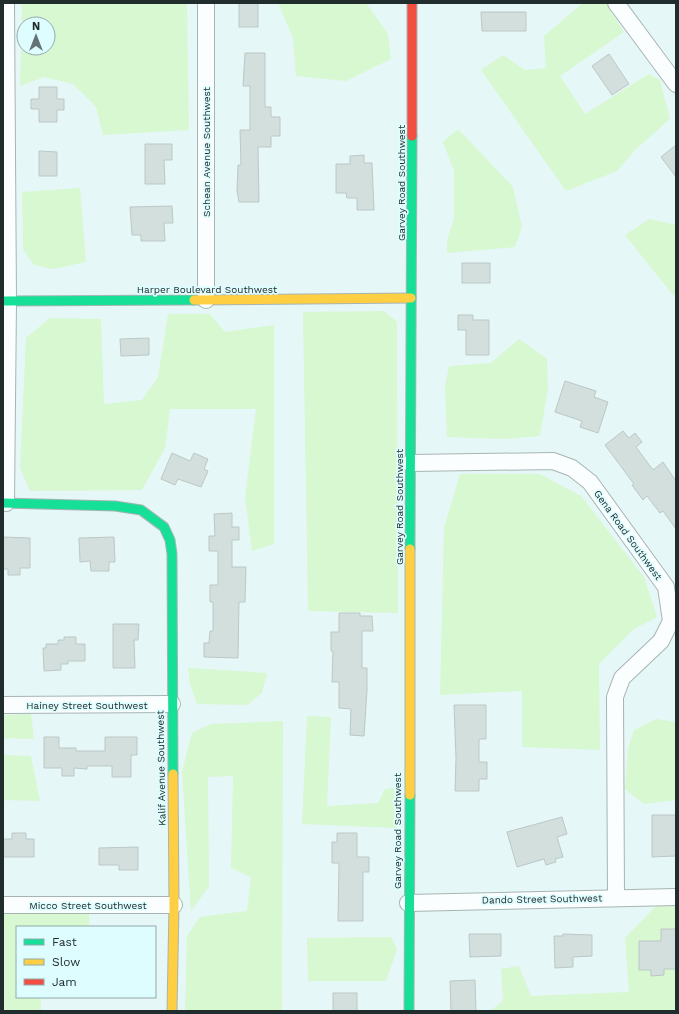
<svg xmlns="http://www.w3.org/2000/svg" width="679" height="1014" font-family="'Work Sans',sans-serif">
	<rect width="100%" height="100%" fill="#e6f7f7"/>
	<g fill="#d7f8d1" fill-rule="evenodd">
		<path d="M22,3H187L189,130L103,135L96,107L73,84L44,77L20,86ZM24,24H48V48H24Z"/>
		<path d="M278,3H366L388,34L391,59L346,81L296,76L293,38Z"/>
		<path d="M583,3H606L624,32L560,76L585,114L649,74L660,80L670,119L636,149L617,171L566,191L481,70L503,55L525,70L546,68L544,36Z"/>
		<path d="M458,129L513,187L522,227L515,247L447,253V240L454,219V171L443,142Z"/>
		<path d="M80,188L86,262L53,269L34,265L23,249L22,192Z"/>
		<path d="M649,219L676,225V296L673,295L625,235Z"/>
		<path d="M384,311L397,322L398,613L308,611L303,312Z"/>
		<path d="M168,314H210L225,332L274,325V544L252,551L245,497L256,409H170L165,448L142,490L30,491L20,468L26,338L50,318L101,319L104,404L142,400L158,377Z"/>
		<path d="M519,339L547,359L548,389L540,436L504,439L447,437L445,387L449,366L491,363Z"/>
		<path d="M460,474H540L581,496L644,577L657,617L634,629L599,664L600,750L522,747V691L440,695L444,528Z"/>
		<path d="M188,668L267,673L262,693L247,705L197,704L190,684Z"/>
		<path d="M31,714L34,739L3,738V715Z"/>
		<path d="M307,716L331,717L327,806L378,803L385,789L394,788L399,799L395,828L302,824Z"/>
		<path d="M656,719L676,722V800L644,804L625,789L628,748L634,730Z"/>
		<path d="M283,721L282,1011H185L187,936L200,917L247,911L251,877L231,868L233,776L208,777L209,886L191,911L182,772L192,733L211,724Z"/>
		<path d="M3,755L31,756L40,801L3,800Z"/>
		<path d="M656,906H676V1011H490L503,1001L501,969L519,966L531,996L629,992L625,938Z"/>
		<path d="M3,914H89V927H17V997L91,998H41V1011H3Z"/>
		<path d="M391,937L397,949L386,981H308L307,938Z"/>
	</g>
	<g fill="#d3dfdd" stroke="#bcc8c6">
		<rect x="239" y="3" width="19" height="24"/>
		<path d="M481,12H526V31H482Z"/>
		<path d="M245,53H265V107H271V117H280V136H271V147H258L259,202H239L237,191L238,165H241L240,130H250V86H243Z"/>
		<path d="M609,54L629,84L612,95L592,66Z"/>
		<path d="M39,87H57V99H64V110H57V122H39V109H31V99H39Z"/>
		<path d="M145,144H172V160H164L165,184H145Z"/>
		<path d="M676,145V177L661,157Z"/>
		<path d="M39,151L57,152V176H39Z"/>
		<path d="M364,155V163H372L374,210H357V198H347L346,193H336V164H350V156Z"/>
		<path d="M172,206L173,223H164L165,241H141V235H132L130,207Z"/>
		<rect x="462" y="263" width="28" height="20"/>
		<path d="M458,315H473V320H489V355H466V330H458Z"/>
		<path d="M149,338V355L121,356L120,339Z"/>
		<path d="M565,381L596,391L594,397L608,402L598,433L580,427L582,421L555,412Z"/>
		<path d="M623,431L629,438L635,433L642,442L636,447L653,470L663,462L676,481V529L663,511L660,513L647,496L643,500L632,485L634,484L605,445Z"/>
		<path d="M172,453L190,461L194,453L208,459L204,469L208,471L201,487L178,479L175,485L161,479Z"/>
		<path d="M232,513V527H239V540H232V567H246L245,602H239L238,658L204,657V643H209L210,631H213V602H210V585H218V551H209V536H215L214,514Z"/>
		<path d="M3,537L30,538V568H20V575H8V569H3Z"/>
		<path d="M114,537L115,562H109V571H91L90,561L80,562L79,538Z"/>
		<path d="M339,613H360V616H372L373,631H362V668H367V690L364,736L350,735L351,709L339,708V682H332L333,651H331V632H339Z"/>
		<path d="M113,624H139L138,640H134L135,668H113Z"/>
		<path d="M64,637H76V644H85V661H68V664H61V670L44,671L43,648H46V644H58V640H64Z"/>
		<path d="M454,705H486V739H479V762H487V779H479V791H455L456,758Z"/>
		<path d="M44,737H59V748H76V751H105V737H137V755H131V777H112V766H87V769L74,768V776H62V768H44Z"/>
		<path d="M652,815H676V856L652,857Z"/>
		<path d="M562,817L567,834L557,837L563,857L555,859L556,862L546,865L544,859L517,867L507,832Z"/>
		<path d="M12,833H26V839H34V857H3V839H12Z"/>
		<path d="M337,833H357V857H369V872H363V921H338L339,863H332V842H337Z"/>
		<path d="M138,847V870H119V865H99V848Z"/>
		<path d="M661,929H676V969H664V975L651,976V970H639V941H661Z"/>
		<path d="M469,934H501V956L470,957Z"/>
		<path d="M563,934L592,935V956L573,957V967L555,968L554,936H563Z"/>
		<path d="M475,980L476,1011H451L450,981Z"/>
		<rect x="333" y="993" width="24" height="18"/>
	</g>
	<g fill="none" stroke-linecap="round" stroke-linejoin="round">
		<g stroke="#a7b4b4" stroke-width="18">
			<g id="street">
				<path d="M6,3L8,301L6,503"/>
				<path d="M206,3V300"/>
				<path d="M616,3L676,84"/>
				<path d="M410,463L553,461L572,468L590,482L666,587L671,621L661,641L622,678L615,697L616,898"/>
				<path d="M3,705L172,704"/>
				<path d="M408,903L676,897"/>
				<path d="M3,905H174"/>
			</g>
		</g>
		<g stroke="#a7b4b4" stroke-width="11">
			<g id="fast">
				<path d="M3,301L194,300"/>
				<path d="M3,503L115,506L141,510L164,527L170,540L172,554L173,774"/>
				<path d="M410,549L412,136"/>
				<path d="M409,1011L410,795"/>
			</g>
		</g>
		<g stroke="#a7b4b4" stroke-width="11">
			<g id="slow">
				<path d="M194,300L411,298"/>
				<path d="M410,795V549"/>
				<path d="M172,1011L174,905L173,774"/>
			</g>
		</g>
		<g stroke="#a7b4b4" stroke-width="11">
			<path id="jam" d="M412,136V3"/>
		</g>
		<use href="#street" stroke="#fbfefe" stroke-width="16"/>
		<use href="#fast" stroke="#16e098" stroke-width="9"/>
		<use href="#slow" stroke="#ffcf43" stroke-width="9"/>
		<use href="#jam" stroke="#f24e42" stroke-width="9"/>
	</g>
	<g text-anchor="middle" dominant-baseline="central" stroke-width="3.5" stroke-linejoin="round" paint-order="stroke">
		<g font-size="10" fill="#212c2d" stroke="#defdff">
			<text transform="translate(206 152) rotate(-90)">Schean Avenue Southwest</text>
			<text transform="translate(401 183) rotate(-90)">Garvey Road Southwest</text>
			<text x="207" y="289">Harper Boulevard Southwest</text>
			<text transform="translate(399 507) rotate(-90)">Garvey Road Southwest</text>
			<text transform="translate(628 535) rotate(54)">Gena Road Southwest</text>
			<text x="87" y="705">Hainey Street Southwest</text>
			<text transform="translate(161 768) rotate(-91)">Kalif Avenue Southwest</text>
			<text transform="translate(397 831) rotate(-90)">Garvey Road Southwest</text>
			<text transform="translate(542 899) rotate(-1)">Dando Street Southwest</text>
			<text x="88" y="905">Micco Street Southwest</text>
		</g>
	</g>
	<rect width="679" height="1014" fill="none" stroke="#212c2d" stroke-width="8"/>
	<rect x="16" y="926" width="140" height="72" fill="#defdff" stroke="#92a9ab"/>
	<rect x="24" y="939" width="20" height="6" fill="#16e098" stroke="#92a9ab"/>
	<text x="52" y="946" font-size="12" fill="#212c2d">Fast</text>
	<rect x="24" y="959" width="20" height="6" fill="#ffcf43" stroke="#92a9ab"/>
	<text x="52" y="966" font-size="12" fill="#212c2d">Slow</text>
	<rect x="24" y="979" width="20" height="6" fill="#f24e42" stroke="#92a9ab"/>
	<text x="52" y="986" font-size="12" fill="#212c2d">Jam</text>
	<g transform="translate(36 36)"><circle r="19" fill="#defdff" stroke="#92a9ab"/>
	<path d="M0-3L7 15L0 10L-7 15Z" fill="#667374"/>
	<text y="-6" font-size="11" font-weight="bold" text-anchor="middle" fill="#212c2d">N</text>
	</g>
</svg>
